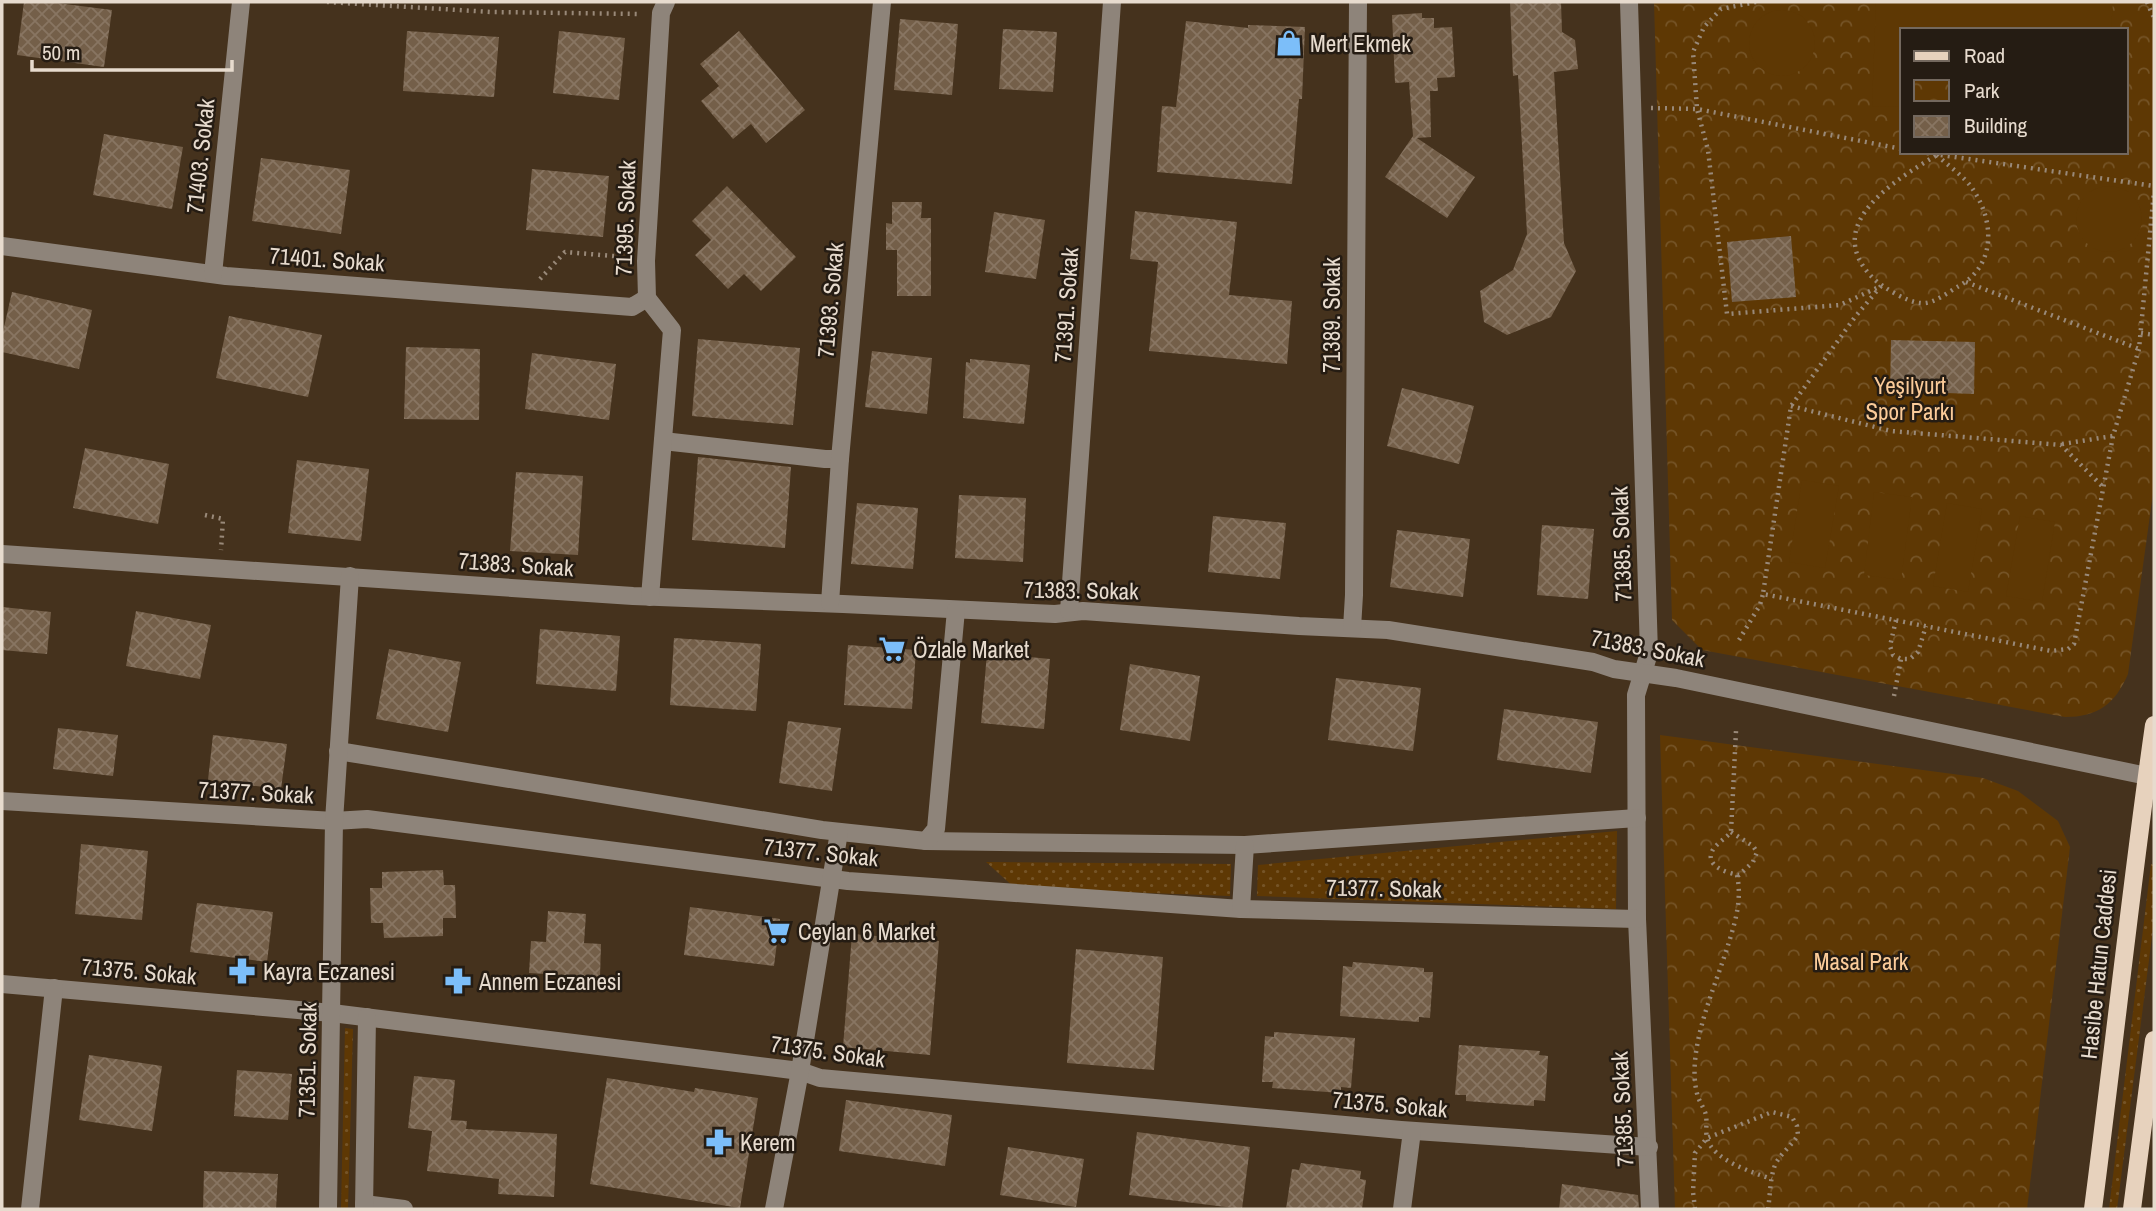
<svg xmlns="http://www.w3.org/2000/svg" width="2156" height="1211" font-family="'Archivo Narrow',sans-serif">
	<defs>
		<pattern id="grass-dots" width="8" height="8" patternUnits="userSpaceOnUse" patternTransform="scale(1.75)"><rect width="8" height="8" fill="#5e3804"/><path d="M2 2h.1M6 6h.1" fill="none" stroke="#755427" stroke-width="1.8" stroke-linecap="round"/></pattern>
		<pattern id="park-crowns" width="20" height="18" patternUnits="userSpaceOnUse" patternTransform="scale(1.75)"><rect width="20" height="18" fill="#5e3804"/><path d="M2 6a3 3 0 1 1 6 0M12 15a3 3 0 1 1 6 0" fill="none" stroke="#755427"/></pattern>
		<pattern id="building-cross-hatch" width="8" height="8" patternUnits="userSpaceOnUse" patternTransform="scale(1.75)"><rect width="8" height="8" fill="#745f49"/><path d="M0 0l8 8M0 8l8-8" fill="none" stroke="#887562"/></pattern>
	</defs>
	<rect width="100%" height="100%" fill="#45321d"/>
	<g fill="url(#grass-dots)">
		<path d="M1617,831L1616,909L1257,896L1258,865Z"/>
		<path d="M986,862L1231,864L1230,896L1015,888Z"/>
		<path d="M2151,864L2154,865V921L2117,1209H2109Z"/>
		<path d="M345,1028L353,1029L348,1209H341Z"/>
	</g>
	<g fill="url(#park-crowns)" fill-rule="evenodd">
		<path d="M1654,2H2154V486L2128,674C2115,704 2098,717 2065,717L1702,650L1672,620ZM1902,30H2126V152H1902Z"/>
		<path d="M1660,735L1983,778L2018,791L2058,821L2070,847L2027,1209H1675Z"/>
	</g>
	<g fill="#5e3804">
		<path d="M1876,2H2113L2111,30H1902V107L1872,106Z"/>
		<circle cx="1782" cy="43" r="33"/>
		<circle cx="2109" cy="219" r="33"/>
		<path d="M1802,480L1839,486L1825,568L1789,562Z"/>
		<path d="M1874,492L1912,497L1901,580L1864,575Z"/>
		<path d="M1947,503L1982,509L1968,592L1933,586Z"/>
		<path d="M2020,516L2055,522L2042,602L2006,596Z"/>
	</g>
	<g fill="url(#building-cross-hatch)">
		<path d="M24,2H49L112,10L104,67L17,55Z"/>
		<path d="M1510,2H1561L1562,32L1575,40L1578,69L1554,72L1564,243L1576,271L1551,317L1507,335L1484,322L1480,291L1513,270L1527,234L1518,75L1513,76Z"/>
		<path d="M1422,13V18H1434V28L1452,27L1455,77L1437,78L1438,91H1430L1431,137L1417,138L1475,177L1447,218L1385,177L1413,136L1409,82L1395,83L1392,15Z"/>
		<path d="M900,19L958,24L952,95L894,90Z"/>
		<path d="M1186,21L1248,28V25L1305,27L1302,99H1299L1292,184L1157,172L1162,106L1176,107Z"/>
		<path d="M1003,29L1057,32L1053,92L999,89Z"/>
		<path d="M407,31L499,37L494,97L403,91Z"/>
		<path d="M559,31L625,38L619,100L553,93Z"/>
		<path d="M739,31L805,110L766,143L751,124L733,139L701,101L719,86L700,64Z"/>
		<path d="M104,134L183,147L172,209L93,195Z"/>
		<path d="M261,158L350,170L341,234L252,221Z"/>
		<path d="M532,169L609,176L603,237L526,230Z"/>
		<path d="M727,186L796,257L761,291L744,274L728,289L695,255L711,240L692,221Z"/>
		<path d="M892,202H922L921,218H931V296H897V250H886V223L892,224Z"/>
		<path d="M1135,211L1237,222L1229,295L1292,301L1287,364L1149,351L1158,262L1130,259Z"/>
		<path d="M994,212L1045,220L1036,279L985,272Z"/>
		<path d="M1791,236L1796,297L1732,302L1727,242Z"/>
		<path d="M12,292L92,310L79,369L2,352V336Z"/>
		<path d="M229,316L322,335L308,397L216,378Z"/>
		<path d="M698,339L800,348L793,425L692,416Z"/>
		<path d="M1891,340L1975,342L1974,394L1890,391Z"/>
		<path d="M406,347L480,349L479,420L404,419Z"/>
		<path d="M872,351L932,358L927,414L865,407Z"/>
		<path d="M532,353L616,364L609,420L525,409Z"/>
		<path d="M970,359L1030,365L1024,424L963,418L966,362L970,363Z"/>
		<path d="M1402,388L1474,406L1459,464L1387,446Z"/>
		<path d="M85,448L169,464L158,524L73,508Z"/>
		<path d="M698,457L791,467L785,548L692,540Z"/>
		<path d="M297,460L369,469L361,541L288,533Z"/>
		<path d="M516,472L583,476L578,555L510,551Z"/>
		<path d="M959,495L1026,498L1023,562L955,558Z"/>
		<path d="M857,503L918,508L913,569L851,564Z"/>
		<path d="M1213,516L1286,523L1280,579L1208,572Z"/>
		<path d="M1542,525L1594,529L1588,599L1537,595Z"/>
		<path d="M1397,530L1470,539L1463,597L1390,587Z"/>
		<path d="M2,607L51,612L47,654L2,650Z"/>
		<path d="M136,611L211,625L200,679L126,666Z"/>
		<path d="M540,629L620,636L616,691L536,684Z"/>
		<path d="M674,638L761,644L756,711L670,705Z"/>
		<path d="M848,645L916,650L912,709L844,705Z"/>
		<path d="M389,649L461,662L448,732L376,719Z"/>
		<path d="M987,653L1050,659L1044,729L981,723Z"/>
		<path d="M1130,664L1200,676L1190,741L1120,730Z"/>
		<path d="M1336,678L1421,688L1413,751L1328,740Z"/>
		<path d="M1504,709L1598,722L1591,773L1497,760Z"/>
		<path d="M788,721L841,728L832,791L779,783Z"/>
		<path d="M58,728L118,735L113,776L53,769Z"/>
		<path d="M213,735L287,744L281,789L208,780Z"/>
		<path d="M81,844L148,851L142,920L75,914Z"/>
		<path d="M443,870L444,885H455L456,918H443V936L384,938L383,923H371L370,888H382V872Z"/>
		<path d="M197,903L273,912L267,962L190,952Z"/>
		<path d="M690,907L780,919L774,966L684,955Z"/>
		<path d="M548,911L586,914L584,943L601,944L600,977L529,973L531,941L546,942Z"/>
		<path d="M852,934L939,941L930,1055L843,1047Z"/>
		<path d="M1076,949L1163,957L1154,1070L1067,1063Z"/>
		<path d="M1353,962L1424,968V972H1433L1430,1018L1419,1017V1022L1340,1016L1343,966L1352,967Z"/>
		<path d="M1274,1032L1355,1038L1351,1088L1341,1087V1093L1272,1088L1273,1082H1262L1265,1036L1274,1037Z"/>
		<path d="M1459,1045L1540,1051L1539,1055L1548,1056L1545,1101L1534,1100V1106L1466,1101V1095H1455Z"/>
		<path d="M89,1055L162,1066L152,1131L79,1120Z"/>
		<path d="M237,1070L292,1074L288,1120L234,1116Z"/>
		<path d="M414,1076L455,1080L451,1120L467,1121L466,1129L557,1134L554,1197L498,1194L499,1179L427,1171L432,1131L408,1128Z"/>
		<path d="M607,1078L694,1092L695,1088L758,1098L740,1208L590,1184Z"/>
		<path d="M846,1100L952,1115L945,1166L839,1151Z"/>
		<path d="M1137,1132L1250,1147L1242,1209L1129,1195Z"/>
		<path d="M1008,1147L1084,1159L1076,1207L1000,1195Z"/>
		<path d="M1301,1163L1361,1171L1360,1179L1366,1180L1362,1209H1286L1292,1169L1299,1170Z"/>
		<path d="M204,1171L278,1174L276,1209H203Z"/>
		<path d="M1562,1184L1638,1195L1639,1209H1559Z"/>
	</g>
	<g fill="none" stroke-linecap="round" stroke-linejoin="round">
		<g stroke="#998979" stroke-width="4.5" stroke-dasharray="2 5" stroke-linecap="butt">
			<path d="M327,2L491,12L641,14"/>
			<path d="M1756,2L1721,9L1704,27L1693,52L1697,109L1708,150L1727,314L1840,305L1881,286L1855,317L1791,406L1763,594L2051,651L2068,649L2074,644L2113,436L2139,349L2154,191"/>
			<path d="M2147,2L2154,18"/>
			<path d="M1651,108L1697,109L1902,149"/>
			<path d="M1920,152L2154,186"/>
			<path d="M1937,155C1948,166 1964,176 1972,188C1995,221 1996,265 1959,286C1948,292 1933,305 1920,303C1907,302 1882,287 1873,278C1820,225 1895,180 1937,155Z"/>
			<path d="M540,279L565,252L625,257"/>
			<path d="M1966,282L2139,349"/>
			<path d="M2141,333L2154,335"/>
			<path d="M1791,406L1891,431L2061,445L2103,487"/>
			<path d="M2062,444L2113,436"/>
			<path d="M205,515L223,519L221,550"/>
			<path d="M1896,620L1890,646L1893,655L1901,659H1910L1918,652L1926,626"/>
			<path d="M1739,640L1760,605L1763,594"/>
			<path d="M1894,696L1901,659"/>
			<path d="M1731,832L1753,846L1757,852L1753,862L1739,875C1726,873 1702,865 1714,848C1719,842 1726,838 1731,832L1736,731"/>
			<path d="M1737,875C1742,899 1736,919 1729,942C1716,986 1684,1052 1698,1097C1700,1102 1703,1107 1705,1112C1708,1120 1705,1129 1707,1138C1712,1160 1754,1173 1772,1179"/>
			<path d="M1695,1209L1693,1192L1695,1153L1707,1138L1772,1112L1792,1117L1797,1126L1798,1135C1791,1147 1778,1155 1774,1168C1770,1180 1770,1197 1768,1209"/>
		</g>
		<g stroke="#8e847a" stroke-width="18">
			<path d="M1629,2L1649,653L1636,695L1637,919L1650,1209"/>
			<path d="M2,246L226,276L632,307L647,298"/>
			<path d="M213,274L241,2"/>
			<path d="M663,441L825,459H840"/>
			<path d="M2,554L633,596L843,604L1055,614L1083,611L1299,626L1388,630L1593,662L1614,669L1676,678L2147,776"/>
			<path d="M650,597L672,330L647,298L646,261L661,13L666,2"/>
			<path d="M830,603L840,459L882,2"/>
			<path d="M1069,611L1112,2"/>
			<path d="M1352,628L1354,595L1358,2"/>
			<path d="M338,751L822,830L926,841L1245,845L1637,818"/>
			<path d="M2,801L334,821L367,819L848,881L1241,909L1637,919"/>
			<path d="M926,841L936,829L956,610"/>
			<path d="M1241,909L1245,845"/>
			<path d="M2,984L332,1013L800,1071L820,1078L1401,1130L1649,1147"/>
			<path d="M364,1204L404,1209"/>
			<path d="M30,1209L54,988"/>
			<path d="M328,1209L334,821L350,576"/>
			<path d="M364,1209L367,1017"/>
			<path d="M774,1209L800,1071L839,832"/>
			<path d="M1402,1209L1412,1131"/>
		</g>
		<g stroke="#e7d2bd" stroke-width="18">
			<path d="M2093,1209C2114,1048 2131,886 2154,725"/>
			<path d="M2132,1209L2154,1040"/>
		</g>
	</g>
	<defs>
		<g id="shop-bare" transform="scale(2.1)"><path d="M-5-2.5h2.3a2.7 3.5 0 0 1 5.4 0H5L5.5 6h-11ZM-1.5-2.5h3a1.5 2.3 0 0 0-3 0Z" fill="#7cbef9" stroke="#251c13" stroke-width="2.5" paint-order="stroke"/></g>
		<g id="supermarket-bare" transform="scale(2.1)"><path d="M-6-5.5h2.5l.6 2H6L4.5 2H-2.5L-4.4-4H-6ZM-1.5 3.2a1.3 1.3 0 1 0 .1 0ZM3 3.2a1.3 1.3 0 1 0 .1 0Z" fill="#7cbef9" stroke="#251c13" stroke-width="2.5" paint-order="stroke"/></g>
		<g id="pharmacy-bare" transform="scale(2.1)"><path d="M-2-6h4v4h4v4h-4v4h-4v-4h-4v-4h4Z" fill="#7cbef9" stroke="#251c13" stroke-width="2.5" paint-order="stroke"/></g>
	</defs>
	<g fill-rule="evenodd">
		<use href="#shop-bare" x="1289" y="43"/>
		<use href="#supermarket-bare" x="892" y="649"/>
		<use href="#supermarket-bare" x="777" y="931"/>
		<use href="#pharmacy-bare" x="242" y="971"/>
		<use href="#pharmacy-bare" x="458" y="981"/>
		<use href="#pharmacy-bare" x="719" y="1142"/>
	</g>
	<g text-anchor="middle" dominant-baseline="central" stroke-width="5" stroke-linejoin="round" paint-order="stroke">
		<g font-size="23" fill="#e7dbce" stroke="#251c13" text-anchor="start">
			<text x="1310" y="43">Mert Ekmek</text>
			<text x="913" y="649">Özlale Market</text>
			<text x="798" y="931">Ceylan 6 Market</text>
			<text x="263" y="971">Kayra Eczanesi</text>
			<text x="479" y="981">Annem Eczanesi</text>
			<text x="740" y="1142">Kerem</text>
		</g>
		<g font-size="23" fill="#e7dbce" stroke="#251c13">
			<text transform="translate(200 156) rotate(-84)">71403. Sokak</text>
			<text transform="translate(625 218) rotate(-88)">71395. Sokak</text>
			<text transform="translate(327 259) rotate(4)">71401. Sokak</text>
			<text transform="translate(830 300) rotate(-85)">71393. Sokak</text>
			<text transform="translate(1066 305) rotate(-86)">71391. Sokak</text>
			<text transform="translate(1331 315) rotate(-90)">71389. Sokak</text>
			<text transform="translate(1621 544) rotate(-92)">71385. Sokak</text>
			<text transform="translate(516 564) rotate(4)">71383. Sokak</text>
			<text transform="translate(1081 590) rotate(1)">71383. Sokak</text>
			<text transform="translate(1648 648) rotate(11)">71383. Sokak</text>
			<text transform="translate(256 792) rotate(3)">71377. Sokak</text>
			<text transform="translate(821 852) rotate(6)">71377. Sokak</text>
			<text transform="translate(1384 888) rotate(1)">71377. Sokak</text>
			<text transform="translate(2098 964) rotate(-84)">Hasibe Hatun Caddesi</text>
			<text transform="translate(139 971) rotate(5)">71375. Sokak</text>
			<text transform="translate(828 1051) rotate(8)">71375. Sokak</text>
			<text transform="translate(307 1060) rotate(-89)">71351. Sokak</text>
			<text transform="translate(1390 1104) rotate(5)">71375. Sokak</text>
			<text transform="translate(1622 1109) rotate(-93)">71385. Sokak</text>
		</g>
		<g font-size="23" fill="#fbcb99" stroke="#251c13">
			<text x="1910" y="385">Yeşilyurt<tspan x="1910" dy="26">Spor Parkı</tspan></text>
			<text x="1861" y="961">Masal Park</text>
		</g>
	</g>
	<rect width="2156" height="1211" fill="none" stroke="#e7dbce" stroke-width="7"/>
	<rect x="1900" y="28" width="228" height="126" fill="#251c13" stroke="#73685e" stroke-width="2"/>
	<rect x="1914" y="51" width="35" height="10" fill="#e7d2bd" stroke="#73685e" stroke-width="2"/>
	<text x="1964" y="63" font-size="21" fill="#e7dbce">Road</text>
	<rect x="1914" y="80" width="35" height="21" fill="url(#park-crowns)" stroke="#73685e" stroke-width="2"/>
	<text x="1964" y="98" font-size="21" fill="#e7dbce">Park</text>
	<rect x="1914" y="116" width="35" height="21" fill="url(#building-cross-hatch)" stroke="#73685e" stroke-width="2"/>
	<text x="1964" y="133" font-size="21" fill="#e7dbce">Building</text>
	<path d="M32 60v10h200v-10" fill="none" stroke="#e7dbce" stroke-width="3.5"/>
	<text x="42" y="60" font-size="21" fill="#e7dbce" stroke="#251c13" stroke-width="5" paint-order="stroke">50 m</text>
</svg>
